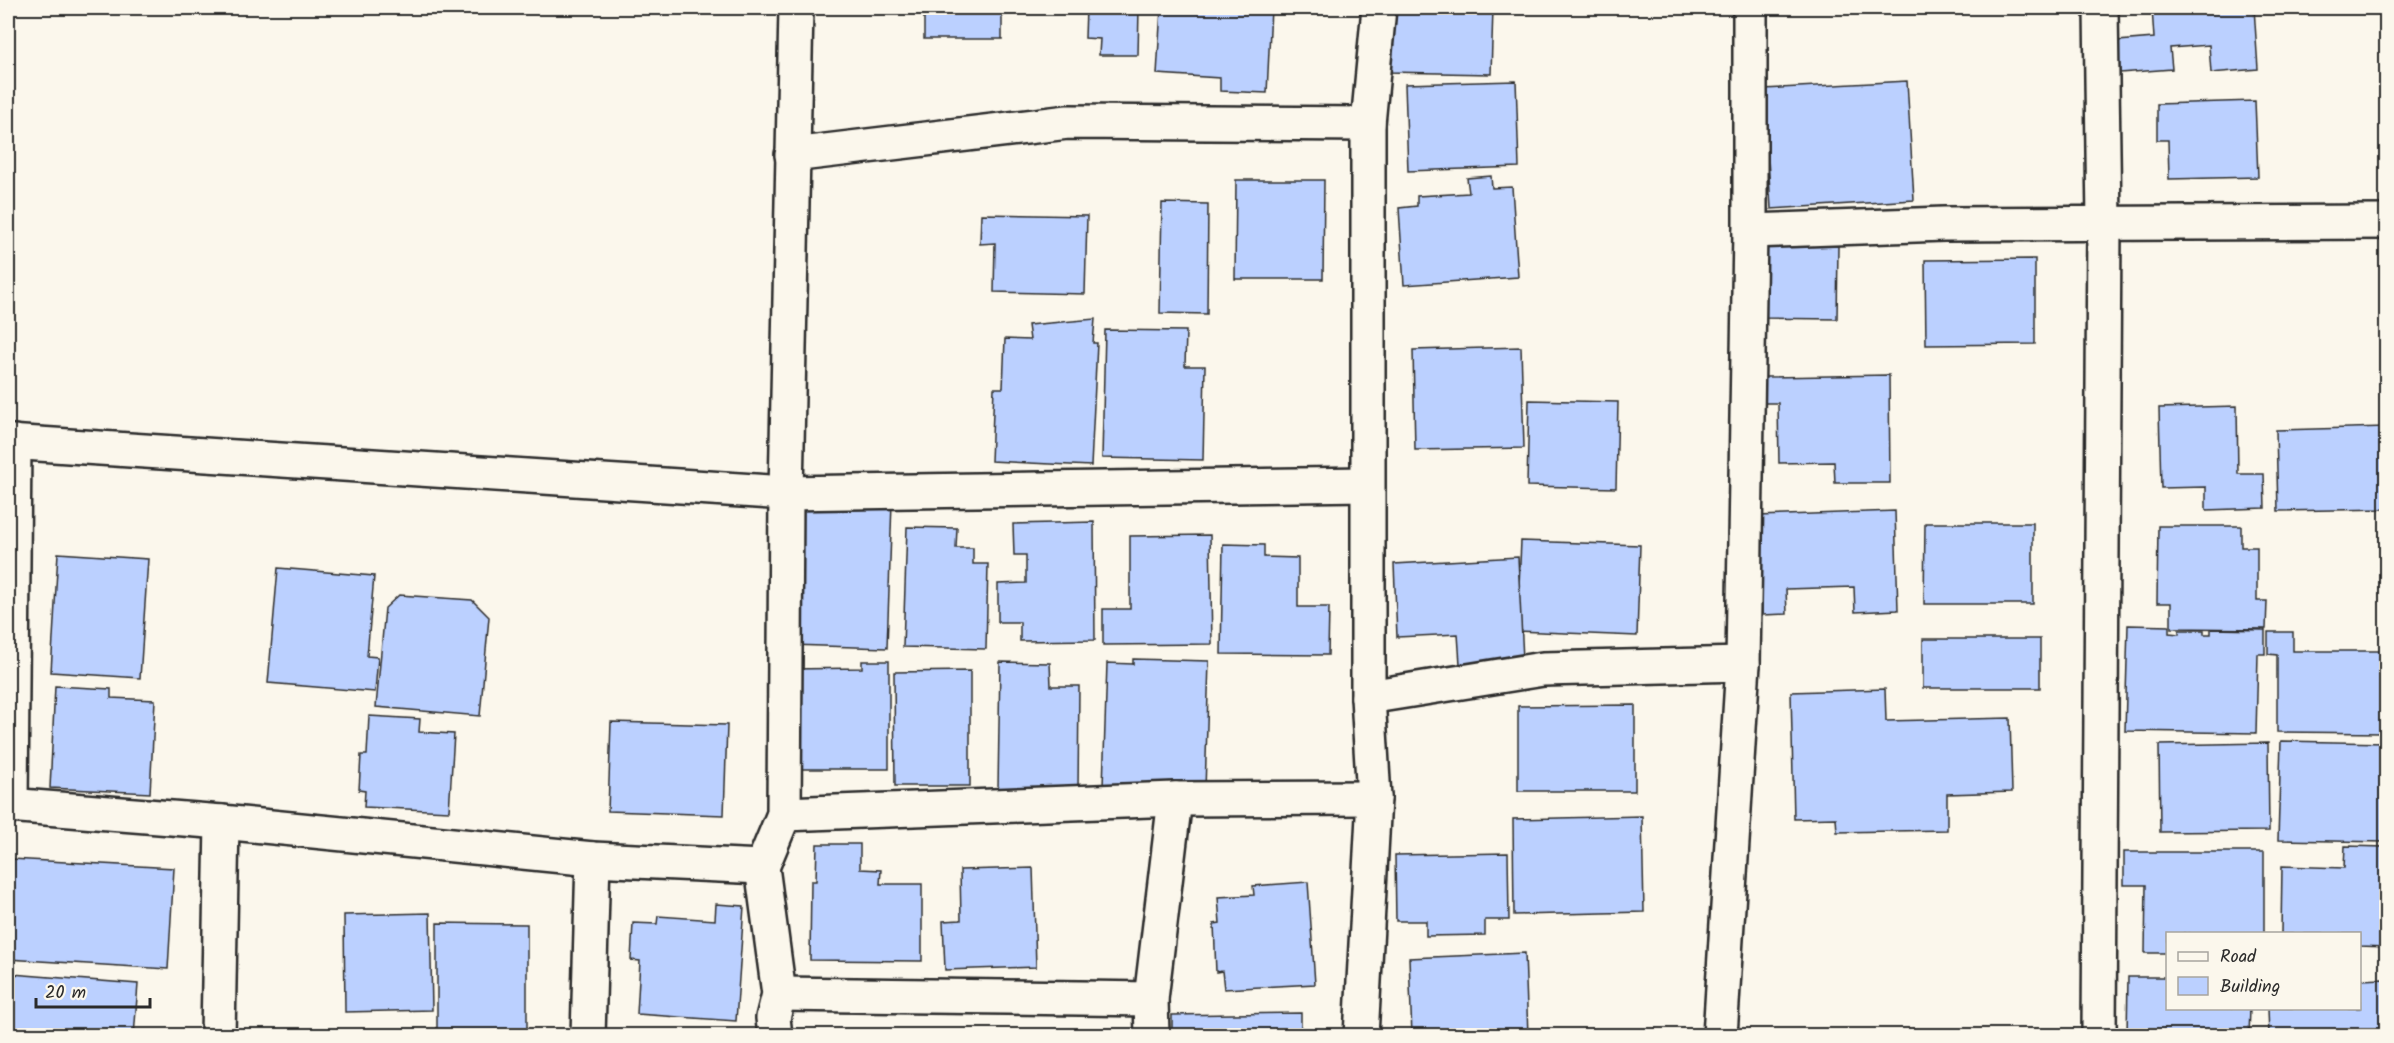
<svg xmlns="http://www.w3.org/2000/svg" width="2394" height="1043" font-family="Kalam,sans-serif">
	<rect width="100%" height="100%" fill="#fbf7ec"/>
	<filter id="ink" filterUnits="userSpaceOnUse"><feTurbulence type="fractalNoise" baseFrequency=".0167" numOctaves="2"/><feDisplacementMap in="SourceGraphic" scale="12" xChannelSelector="R" yChannelSelector="G"/><feConvolveMatrix kernelMatrix="1 2 1 2 8 2 1 2 1" color-interpolation-filters="sRGB"/></filter>
	<g filter="url(#ink)">
		<g fill="#bbd0ff" stroke="#2b2b2b" stroke-width="1.5">
			<rect x="924" y="8" width="78" height="31"/>
			<path d="M1086,8H1139L1138,55H1099L1100,39L1085,38Z"/>
			<path d="M1161,8H1271L1267,93L1220,91V78L1157,74Z"/>
			<path d="M1388,8H1493L1491,74L1387,72Z"/>
			<path d="M2152,8H2254L2258,69L2211,73L2209,45L2170,48L2172,69L2120,73L2118,41L2154,38Z"/>
			<path d="M1516,81L1519,167L1408,171L1405,84Z"/>
			<path d="M1907,81L1914,200L1771,209L1764,89Z"/>
			<path d="M2255,101L2258,177L2169,179L2168,140H2157V104Z"/>
			<path d="M1491,176L1492,188L1512,187L1518,277L1404,285L1399,208L1417,206V196L1469,193L1467,178Z"/>
			<path d="M1236,180H1324L1323,279H1235Z"/>
			<path d="M1162,203L1208,204L1207,314L1160,313Z"/>
			<path d="M981,214L1087,216L1085,294L994,292L995,243L980,244Z"/>
			<path d="M1761,246H1838L1837,319L1760,318Z"/>
			<path d="M2035,259V344L1926,345L1925,260Z"/>
			<path d="M1095,319L1093,343H1097L1091,466L991,461L994,388H1003L1005,339L1030,340L1028,325Z"/>
			<path d="M1105,330L1186,331L1185,366H1205L1203,460L1102,458Z"/>
			<path d="M1521,347L1524,448L1415,450L1413,350Z"/>
			<path d="M1889,375L1890,483H1835L1834,462L1779,463L1778,403H1764V377Z"/>
			<path d="M1529,400L1618,402L1616,488L1527,486Z"/>
			<path d="M2237,406L2238,474H2264L2265,508L2206,510V487L2161,488L2159,408Z"/>
			<path d="M2386,427V509L2278,511L2276,430Z"/>
			<path d="M795,499L892,502L887,648L791,645Z"/>
			<path d="M1895,511L1898,610L1855,612L1854,587L1786,589L1787,614L1762,615L1758,516Z"/>
			<path d="M1094,522L1095,640L1020,641V622H998V584L1026,583V555H1014L1013,524Z"/>
			<path d="M1925,523H2033V604H1924Z"/>
			<path d="M2158,526H2241V547H2257V601H2267L2266,629L2171,628V603H2157Z"/>
			<path d="M907,527L957,528L956,548H973V564H988L986,649L903,647Z"/>
			<path d="M1210,535L1212,644L1103,645V609H1130V536Z"/>
			<path d="M1521,541L1640,545L1637,636L1517,631Z"/>
			<path d="M1223,544L1264,545V557L1298,558V607H1329L1328,655L1221,654Z"/>
			<path d="M58,553L148,559L140,678L51,672Z"/>
			<path d="M1518,557L1523,660L1460,664L1458,634L1397,637L1394,564Z"/>
			<path d="M278,568L374,576L367,656L378,657L375,692L268,683Z"/>
			<path d="M399,595L472,600L489,617L480,716L376,707L385,608Z"/>
			<path d="M2128,625L2169,626V633L2179,634V630H2204V634H2211V629L2265,630V654H2258L2256,733L2125,731Z"/>
			<path d="M2268,632H2293V651H2386V733L2277,732V655L2268,654Z"/>
			<rect x="1923" y="639" width="117" height="49"/>
			<path d="M1133,659L1209,661L1205,790L1103,787L1107,663L1133,664Z"/>
			<path d="M862,661H889V769H793L792,669L862,668Z"/>
			<path d="M1000,662L1050,663L1051,686H1079L1078,791L998,789Z"/>
			<path d="M970,671V786H895L894,672Z"/>
			<path d="M55,686L111,689V698L155,700L150,793L50,788Z"/>
			<path d="M1885,689L1886,721L2010,718L2012,792L1947,794V830L1837,832L1836,818L1794,819L1791,692Z"/>
			<path d="M1635,705V791H1518V706Z"/>
			<path d="M369,716L420,719L419,732L454,734L449,811L364,807L365,791L359,790L361,755H367Z"/>
			<path d="M611,722L727,725L724,815L608,811Z"/>
			<path d="M2281,741L2386,743V842L2278,840Z"/>
			<path d="M2268,743L2269,831L2160,832L2159,745Z"/>
			<path d="M1642,816L1644,912L1514,915L1513,819Z"/>
			<path d="M817,844H860V869L881,870L880,884H922V961L810,960L811,881H816Z"/>
			<path d="M2345,846L2386,847V947L2360,946V934H2281L2282,866L2344,868Z"/>
			<path d="M2124,852H2264V934H2168V953H2145L2146,885H2124Z"/>
			<path d="M1508,853L1509,920H1485V935L1426,936V921H1396L1395,855Z"/>
			<path d="M11,859L174,868L168,969L8,959Z"/>
			<path d="M1033,868L1036,967L945,970L943,921L961,920L960,870Z"/>
			<path d="M1308,882L1315,984L1224,989L1222,971L1216,972L1214,924L1220,923L1218,897L1254,895L1253,886Z"/>
			<path d="M716,904L744,906L736,1021L637,1014L640,961L631,960L633,923L657,924L658,916L715,920Z"/>
			<path d="M430,913L432,1010L345,1012L344,915Z"/>
			<path d="M437,923L527,924V1036H437Z"/>
			<path d="M1525,953L1528,1036H1412L1409,958Z"/>
			<path d="M12,974L138,984L134,1036H8Z"/>
			<path d="M2128,977H2168V1008H2250L2249,1036H2127Z"/>
			<path d="M2384,979L2385,1036H2269L2268,1008H2360V980Z"/>
			<path d="M1301,1013V1036H1172V1015Z"/>
		</g>
		<g fill="none" stroke-linecap="round" stroke-linejoin="round">
			<g stroke="#2b2b2b" stroke-width="38">
				<g id="minor">
					<path d="M792,155L1068,122L1368,124"/>
					<path d="M1750,231L1944,224L2386,222"/>
					<path d="M8,442L786,493L1367,484"/>
					<path d="M1368,697L1543,669L1743,664"/>
					<path d="M8,805L222,822L593,859L762,867"/>
					<path d="M11,805L14,442"/>
					<path d="M784,814L1175,799L1374,798"/>
					<path d="M779,994L1151,999"/>
					<path d="M218,1036L222,822"/>
					<path d="M588,1036L593,859"/>
					<path d="M775,1036L773,1018L779,994L762,867L784,814L786,493L796,8"/>
					<path d="M1152,1036L1151,999L1175,799"/>
					<path d="M1361,1036L1374,798L1368,697V124L1379,8"/>
					<path d="M1720,1036L1743,664L1750,231V8"/>
					<path d="M2099,1036L2104,223L2101,8"/>
				</g>
			</g>
			<use href="#minor" stroke="#fbf7ec" stroke-width="33"/>
		</g>
	</g>
	<rect width="2394" height="1043" fill="none" stroke="#fbf7ec" stroke-width="30"/>
	<rect x="15" y="15" width="2364" height="1013" fill="none" stroke="#2b2b2b" stroke-width="2" filter="url(#ink)"/>
	<rect x="2166" y="932" width="195" height="78" fill="#fbf7ec" stroke="#a8a59f" stroke-width="1.5"/>
	<rect x="2178" y="952" width="30" height="9" fill="#fbf7ec" stroke="#a8a59f" stroke-width="1.5"/>
	<text x="2220" y="962" font-size="18" fill="#2b2b2b">Road</text>
	<rect x="2178" y="977" width="30" height="18" fill="#bbd0ff" stroke="#a8a59f" stroke-width="1.5"/>
	<text x="2220" y="992" font-size="18" fill="#2b2b2b">Building</text>
	<path d="M36 998v9h114v-9" fill="none" stroke="#2b2b2b" stroke-width="3"/>
	<text x="45" y="998" font-size="18" fill="#2b2b2b" stroke="#fbf7ec" stroke-width="4.5" paint-order="stroke">20 m</text>
</svg>
